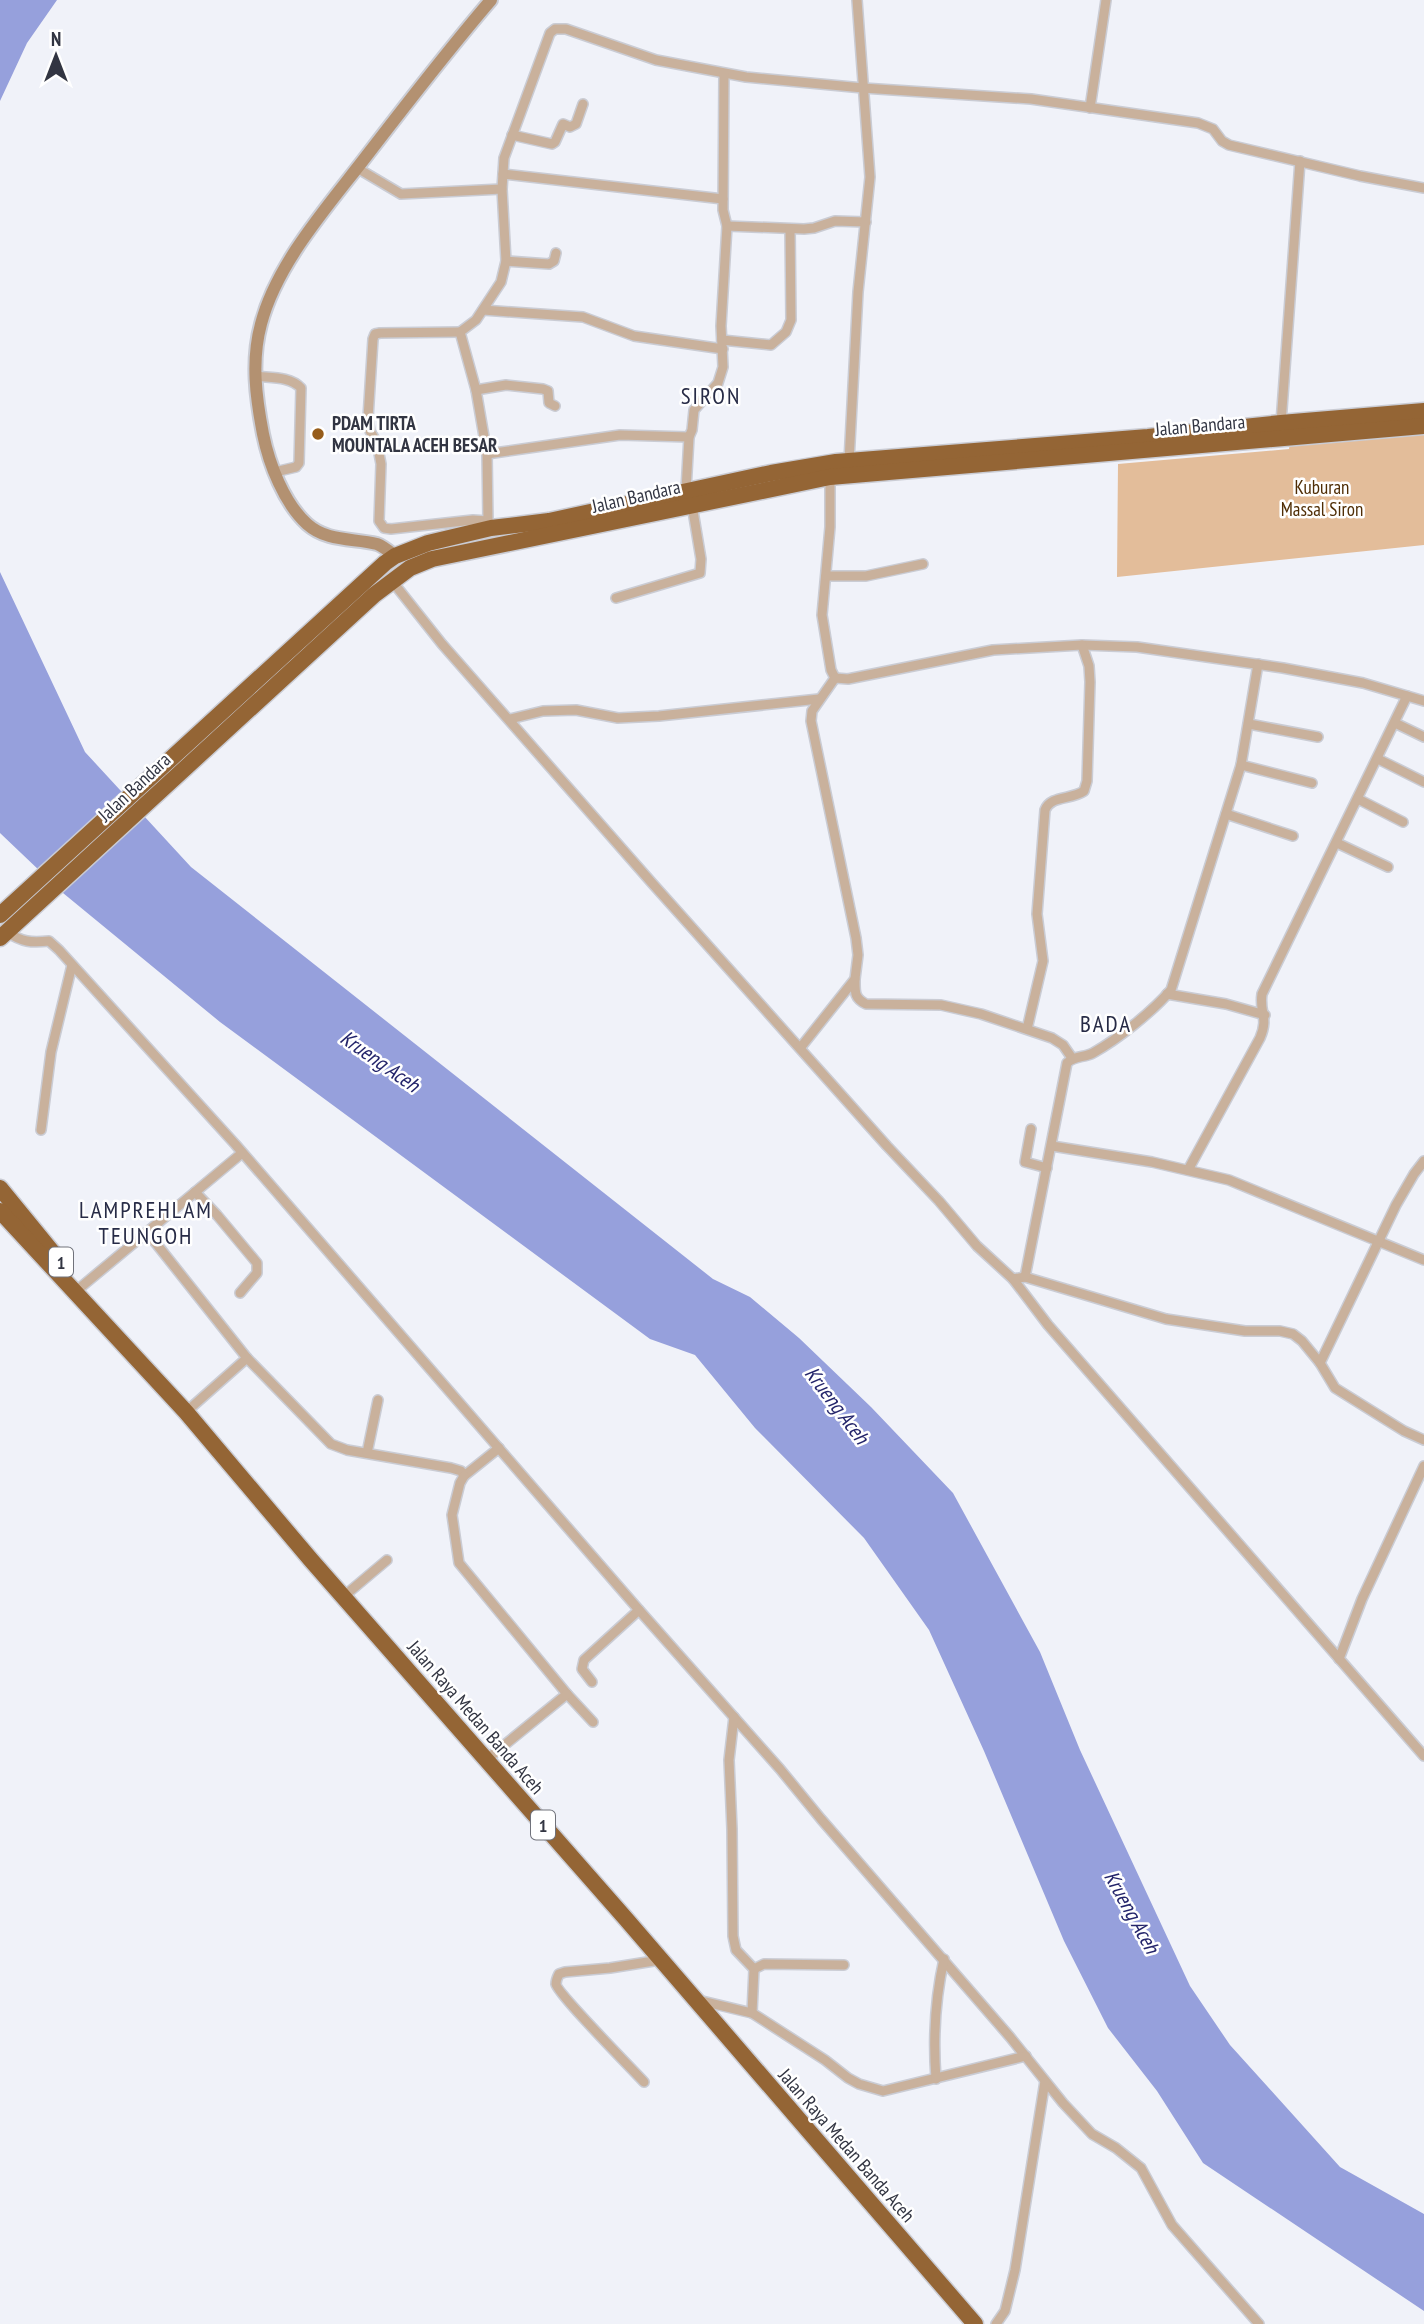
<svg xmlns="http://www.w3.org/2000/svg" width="1424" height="2324" font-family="'PT Sans Narrow',sans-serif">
	<rect width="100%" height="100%" fill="#f0f2f9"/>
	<path fill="#e3bd9a" d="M1424,430V545L1117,577L1118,464L1289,449L1290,442Z"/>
	<g fill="#96a0dc">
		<path d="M0,0H57L27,43L0,101Z"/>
		<path d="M0,572L85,752L191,867L713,1279L750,1297L799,1338L871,1407L953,1493L1040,1652L1080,1750L1190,1986L1230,2045L1340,2167L1424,2214V2311L1203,2163L1157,2091L1108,2028L1064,1941L984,1751L929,1630L864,1538L755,1428L695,1355L650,1339L220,1022L63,893L0,833Z"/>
	</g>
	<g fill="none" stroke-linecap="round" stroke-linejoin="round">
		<g stroke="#caccd4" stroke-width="12">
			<g id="street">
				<path d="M1090,108L1106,0"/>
				<path d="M512,135L552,144L555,142L563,124L570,127L576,124L583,104"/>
				<path d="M357,168L401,194L502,189"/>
				<path d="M503,174L723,199"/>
				<path d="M727,226L804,229L814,228L835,221L866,222"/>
				<path d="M506,261L549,264L554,261L556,253"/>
				<path d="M483,310L583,317L634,336L723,349"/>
				<path d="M460,332L380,333L375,334L373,339L368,418L370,431L377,443L381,464L379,521L384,528L391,529L473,520L488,521"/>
				<path d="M722,340L771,345L786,332L791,320L790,229"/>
				<path d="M255,376C270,378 290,376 301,388L299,463L296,467L275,472"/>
				<path d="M476,390L506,385L543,389L548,391L549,403L555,406"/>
				<path d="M1281,423L1300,161"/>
				<path d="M487,454L476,390L460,332L476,320L501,282L506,261L502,189L504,158L550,33L555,29H566L656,60L746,77L863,88L1031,99L1198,123L1213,129L1222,141L1229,145L1360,176L1424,188"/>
				<path d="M849,461L858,292L870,177L857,0"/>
				<path d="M830,477V527L822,615L831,670L835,678"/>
				<path d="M686,490L689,437"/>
				<path d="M491,528L488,521L487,454L620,435L689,437L692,430L694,410L718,383L723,367L721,326L727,226L723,210L724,74"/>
				<path d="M826,576H866L923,564"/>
				<path d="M392,581L442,644L652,883L887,1146L939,1201L977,1246L1013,1279L1025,1277L1166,1319L1245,1331H1280L1293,1334L1302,1341L1320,1363L1335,1388L1404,1431L1424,1440"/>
				<path d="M616,598L700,573L701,559L692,505"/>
				<path d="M835,678L848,679L993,650L1082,645L1137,647L1283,668L1363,683L1424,701"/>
				<path d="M510,719L543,711L576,710L618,718L659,716L819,699"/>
				<path d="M1395,723L1424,737"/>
				<path d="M1249,724L1318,737"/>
				<path d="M1378,759L1424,782"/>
				<path d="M1241,765L1312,783"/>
				<path d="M1358,799L1403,822"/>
				<path d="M1226,814L1293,836"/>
				<path d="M1337,843L1388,867"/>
				<path d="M7,932C22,942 31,943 49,941L59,950L235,1144L639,1610L780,1769L821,1819L1010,2037L1063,2103L1092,2134L1116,2148L1141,2168L1172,2225L1259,2324"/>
				<path d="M855,979C855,992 854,998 866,1004L941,1005L981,1014L1052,1038L1063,1045L1072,1058"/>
				<path d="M1167,994L1226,1004L1265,1015"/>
				<path d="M1027,1029L1043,961L1037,914L1045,810C1051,795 1071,800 1084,791L1087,781L1090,682L1089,666L1082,645"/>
				<path d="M801,1047L855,979L858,955L856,938L811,721L812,711L835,678"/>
				<path d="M1031,1129L1025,1162L1047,1168"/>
				<path d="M41,1130L51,1052L72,965"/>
				<path d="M1052,1146L1152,1162L1229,1180L1424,1260"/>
				<path d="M1188,1170L1260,1038C1269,1017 1259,1013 1262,994L1407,696"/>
				<path d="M195,1192L217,1215L257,1263V1273L240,1293"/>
				<path d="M147,1232L247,1358"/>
				<path d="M1025,1277L1067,1063C1075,1055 1084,1058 1093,1053C1118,1039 1152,1012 1171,990L1241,765L1258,664"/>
				<path d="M1013,1279L1048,1325L1424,1756"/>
				<path d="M81,1287L242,1153"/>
				<path d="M1320,1363L1396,1205L1414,1174L1424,1161"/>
				<path d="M186,1412L247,1358L331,1444L347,1450L451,1468L461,1471L464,1476L499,1448"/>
				<path d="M367,1453L378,1400"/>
				<path d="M464,1476L460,1483L452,1515L459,1563L567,1694L593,1722"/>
				<path d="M343,1597L387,1560"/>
				<path d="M1339,1659L1362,1599L1424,1466"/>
				<path d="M592,1682L582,1669L584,1660L639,1610"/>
				<path d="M734,1717L729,1760L732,1829L733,1936L736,1950L754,1969L752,2013"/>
				<path d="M486,1760L567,1694"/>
				<path d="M754,1969L764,1964L844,1965"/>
				<path d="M698,2000L752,2013L825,2060L848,2078L859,2084L883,2091L1026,2056"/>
				<path d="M936,2079C933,2039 935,1999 944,1959"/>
				<path d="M644,2082C632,2069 557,1993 556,1984C556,1981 558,1976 559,1974L565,1972L610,1968L660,1960"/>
				<path d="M996,2324L1005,2311L1015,2270L1045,2081"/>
			</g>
		</g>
		<g stroke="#caccd4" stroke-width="16">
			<path id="secondary" d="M395,556C390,552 383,546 377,544C353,538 327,542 307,524C284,503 269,464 263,434C256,398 251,361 261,324C277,262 330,204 368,154C408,102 448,50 491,0"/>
		</g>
		<g stroke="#caccd4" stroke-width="19">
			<g id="highway">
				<path d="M0,915L385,563L395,556L428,543L491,528L549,521L771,473L836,462L1148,437L1281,423L1424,411"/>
				<path d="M0,938L374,595L410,568L432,559L830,477L1424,426"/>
				<path d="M0,1188L63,1265"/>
				<path d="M0,1211L186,1412L311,1560L626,1919L975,2324"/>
			</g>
		</g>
		<use href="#street" stroke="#c9b19c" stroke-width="9"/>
		<use href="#secondary" stroke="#b39171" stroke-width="12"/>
		<use href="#highway" stroke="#946535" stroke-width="16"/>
	</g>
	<circle fill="#965c1a" stroke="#fff" stroke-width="2.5" cx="318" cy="434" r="7"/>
	<g text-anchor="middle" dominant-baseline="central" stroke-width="5" stroke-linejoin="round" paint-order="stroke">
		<g fill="#fff" stroke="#70727b" stroke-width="2">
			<rect x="49" y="1247.5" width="24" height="29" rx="5"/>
			<rect x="531" y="1810.5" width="24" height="29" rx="5"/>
		</g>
		<g font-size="18" font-weight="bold" fill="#323542">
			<text x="61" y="1262">1</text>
			<text x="543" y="1825">1</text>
		</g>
		<g font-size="19" font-weight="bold" fill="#323542" stroke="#fff" text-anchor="start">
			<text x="332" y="423">PDAM TIRTA<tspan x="332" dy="22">MOUNTALA ACEH BESAR</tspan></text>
		</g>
		<g font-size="19" fill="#323542" stroke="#fff">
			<text transform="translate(1200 425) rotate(-5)">Jalan Bandara</text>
			<text transform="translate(636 496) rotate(-13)">Jalan Bandara</text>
			<text transform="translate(134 787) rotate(-43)">Jalan Bandara</text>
			<text transform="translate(476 1717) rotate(49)">Jalan Raya Medan Banda Aceh</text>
			<text transform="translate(847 2145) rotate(49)">Jalan Raya Medan Banda Aceh</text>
		</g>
		<g font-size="19" fill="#4f2d05" stroke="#fff">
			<text x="1322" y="487">Kuburan<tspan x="1322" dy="22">Massal Siron</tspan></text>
		</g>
		<g font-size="21" font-style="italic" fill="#24256b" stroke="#fff">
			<text transform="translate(380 1061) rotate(35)">Krueng Aceh</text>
			<text transform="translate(837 1405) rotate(53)">Krueng Aceh</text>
			<text transform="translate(1132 1912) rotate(61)">Krueng Aceh</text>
		</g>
		<g font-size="23" letter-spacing="2" fill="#272b46" stroke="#fff">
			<text x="711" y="395">SIRON</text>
			<text x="1106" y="1023">BADA</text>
			<text x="146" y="1209">LAMPREHLAM<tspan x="146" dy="26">TEUNGOH</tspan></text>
		</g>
	</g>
	<g transform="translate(56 56)" stroke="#ffffff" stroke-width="5" paint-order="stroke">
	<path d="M0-5L12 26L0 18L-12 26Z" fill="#323542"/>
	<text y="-10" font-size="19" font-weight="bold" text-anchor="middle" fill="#323542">N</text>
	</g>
</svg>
